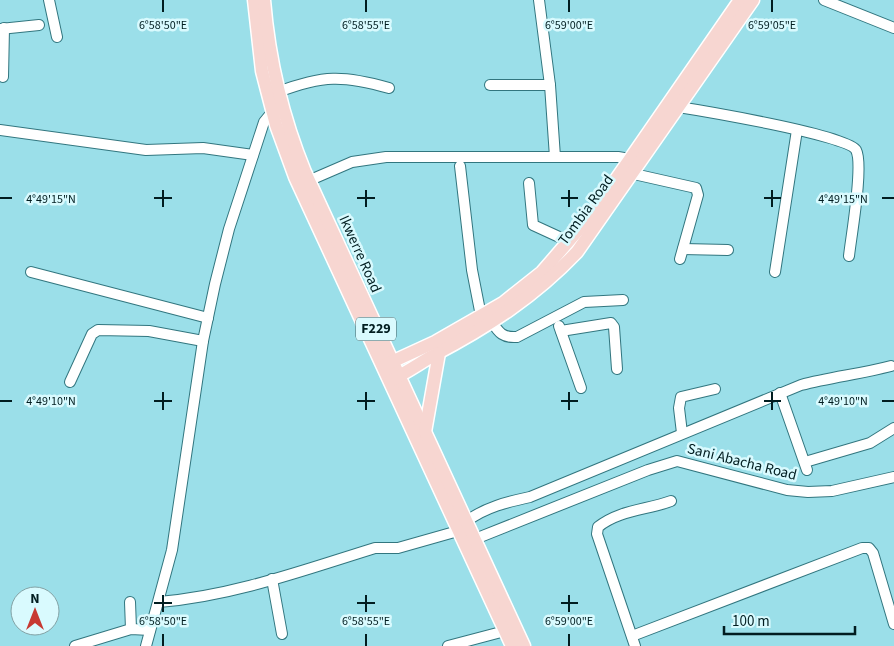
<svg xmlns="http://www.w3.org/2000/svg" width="894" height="646" font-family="'Source Sans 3',sans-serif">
	<rect width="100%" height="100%" fill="#9bdfe9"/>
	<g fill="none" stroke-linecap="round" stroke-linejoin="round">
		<g stroke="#32767f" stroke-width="12">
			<g id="minor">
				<path d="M49,0L57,37"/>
				<path d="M539,0L550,85L555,157"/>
				<path d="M824,0L894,28"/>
				<path d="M0,29L39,25"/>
				<path d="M3,77L4,28"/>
				<path d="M490,85H550"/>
				<path d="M278,92C323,75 343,75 389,88"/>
				<path d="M672,106C698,110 848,135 856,150C864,165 851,237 849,256"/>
				<path d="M0,130L146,150L203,148L253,155"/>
				<path d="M460,166L472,270L481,316"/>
				<path d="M625,172L696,188L698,195L680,259"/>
				<path d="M308,181L352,162L386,157H618L635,160"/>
				<path d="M529,183L533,225L570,242"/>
				<path d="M683,249L728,250"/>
				<path d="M31,272L208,318"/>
				<path d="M775,272L797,130"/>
				<path d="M492,322C499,333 503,338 517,337L584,302L623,300"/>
				<path d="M559,326L581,388"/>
				<path d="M561,331L611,323L614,327L617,369"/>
				<path d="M70,382L92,334L98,330L149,331L203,341"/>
				<path d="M780,393L807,470"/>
				<path d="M682,433L679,408L681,397L715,389"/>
				<path d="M805,462L870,443L894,428"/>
				<path d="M467,521C486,507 507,502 530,497L801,385C831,377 861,374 891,366"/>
				<path d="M475,539L648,470L677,461L787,490L808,492L832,491L894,477"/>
				<path d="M272,579L282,634"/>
				<path d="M130,602L131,629"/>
				<path d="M159,602C233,596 304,570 375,548H398L458,531"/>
				<path d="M632,636L862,548H869L873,553L894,624"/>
				<path d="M75,646L131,629L150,630"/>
				<path d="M146,646L172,550L203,341L215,284L229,229L264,122L273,111L277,110"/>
				<path d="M448,646L505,631"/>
				<path d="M635,646L597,534L598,527C619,510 647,510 671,501"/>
			</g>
		</g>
		<g stroke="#fff" stroke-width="15">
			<g id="major">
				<path d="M254,0L262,71L276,125L295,177L512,646"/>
				<path d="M264,0C269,60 282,116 305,172L524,646"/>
				<path d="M385,365L435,342L503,303L542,272L592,214L740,0"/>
				<path d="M391,380C406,373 420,363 434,355C489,326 534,297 577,252L753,0"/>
				<path d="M425,432L439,353"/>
			</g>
		</g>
		<use href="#minor" stroke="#fff" stroke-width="10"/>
		<use href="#major" stroke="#f7d6d1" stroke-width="12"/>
	</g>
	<path fill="none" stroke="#011d20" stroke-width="2" d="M163,0V12M366,0V12M569,0V12M772,0V12M163,190V207M366,190V207M569,190V207M772,190V207M0,198H12M154,198H172M357,198H375M561,198H578M764,198H781M882,198H894M163,392V410M366,392V410M569,392V410M772,392V410M0,401H12M154,401H172M357,401H375M561,401H578M764,401H781M882,401H894M163,595V612M366,595V612M569,595V612M154,603H172M357,603H375M561,603H578M163,634V646M366,634V646M569,634V646"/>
	<g text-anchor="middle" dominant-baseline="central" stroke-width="5" stroke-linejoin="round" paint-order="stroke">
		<rect fill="#d9fafe" stroke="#425f63" stroke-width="1" x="356" y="317.5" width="40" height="23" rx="4"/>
		<g font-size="14" font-weight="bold" fill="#011d20">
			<text x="376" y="329">F229</text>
		</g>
		<g font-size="15" fill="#011d20" stroke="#d9fafe">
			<text transform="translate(586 210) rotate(-54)">Tombia Road</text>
			<text transform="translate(360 254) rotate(66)">Ikwerre Road</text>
			<text transform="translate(742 462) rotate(14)">Sani Abacha Road</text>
		</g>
	</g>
	<g font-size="12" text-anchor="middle" fill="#011d20" stroke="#d9fafe" stroke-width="5" stroke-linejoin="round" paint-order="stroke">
		<text x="163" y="29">6°58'50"E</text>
		<text x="366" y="29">6°58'55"E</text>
		<text x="569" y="29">6°59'00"E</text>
		<text x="772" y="29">6°59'05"E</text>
		<text x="51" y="203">4°49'15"N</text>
		<text x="843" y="203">4°49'15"N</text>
		<text x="51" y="405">4°49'10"N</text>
		<text x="843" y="405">4°49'10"N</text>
		<text x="163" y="625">6°58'50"E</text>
		<text x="366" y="625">6°58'55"E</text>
		<text x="569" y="625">6°59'00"E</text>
	</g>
	<g transform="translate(35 611)"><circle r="24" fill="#d9fafe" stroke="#83a2a5"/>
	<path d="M0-4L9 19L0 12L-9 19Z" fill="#c73932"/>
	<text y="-8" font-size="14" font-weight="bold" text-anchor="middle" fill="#011d20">N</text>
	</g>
	<path d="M724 626v8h131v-8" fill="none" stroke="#011d20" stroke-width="2.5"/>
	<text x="732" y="626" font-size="15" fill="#011d20" stroke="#d9fafe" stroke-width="4" paint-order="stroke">100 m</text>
</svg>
